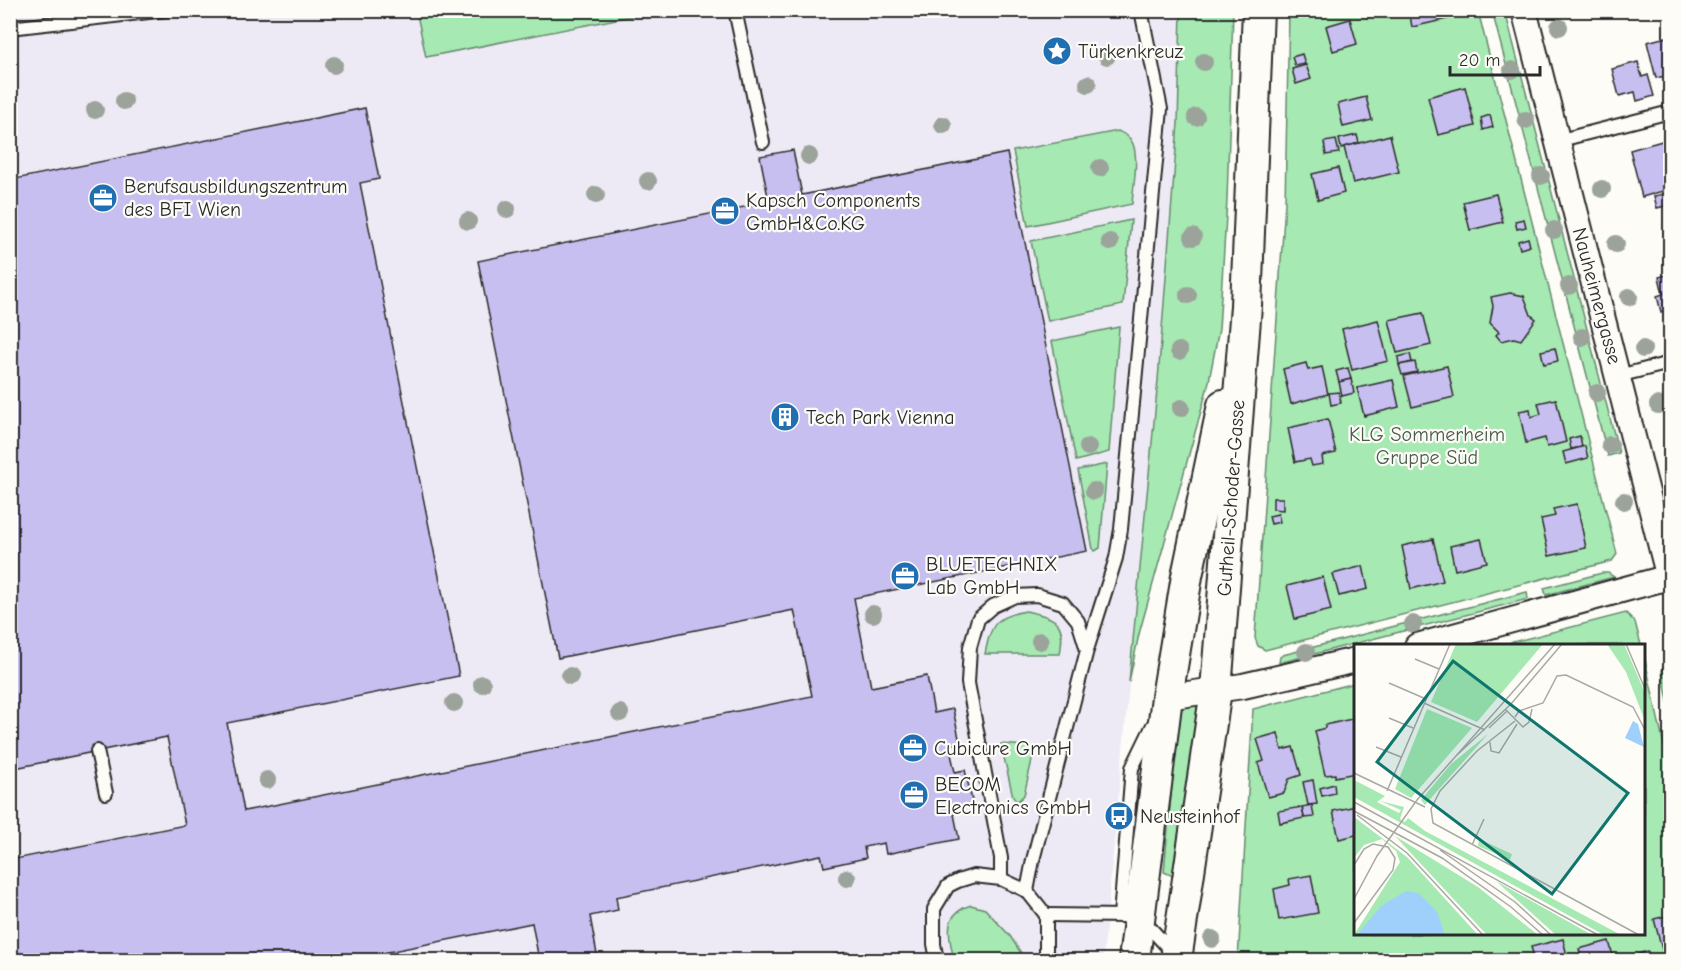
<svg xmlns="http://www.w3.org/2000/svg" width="1681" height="971" font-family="'Comic Neue',sans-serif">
	<rect width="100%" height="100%" fill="#fdfcf7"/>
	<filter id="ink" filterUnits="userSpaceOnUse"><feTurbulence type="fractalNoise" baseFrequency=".0167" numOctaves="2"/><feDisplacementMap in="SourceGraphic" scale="12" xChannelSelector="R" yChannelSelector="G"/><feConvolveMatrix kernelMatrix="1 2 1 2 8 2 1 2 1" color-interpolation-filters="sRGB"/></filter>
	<g filter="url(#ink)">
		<path fill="#edeaf5" d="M10,11H1181L1178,123L1158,380L1103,960H11Z"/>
		<g fill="#a6e9b3" stroke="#688a6f" stroke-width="1.5">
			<path d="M416,10H657V11L426,57Z"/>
			<path d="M1181,11H1233L1227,200L1219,329L1208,386L1139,634L1129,682L1158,380L1178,123Z"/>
			<path d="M1289,11H1478L1617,554L1612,561L1265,650L1258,646L1255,638L1285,203Z"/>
			<path d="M1492,11H1505L1619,453L1608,456Z"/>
			<path d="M1118,131C1124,134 1131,137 1133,144C1139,159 1133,188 1132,204L1028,226L1013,151Z"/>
			<path d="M1131,220L1123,305L1048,321L1031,241Z"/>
			<path d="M1119,327L1109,452L1076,461L1052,341Z"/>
			<path d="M1107,464L1100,548L1095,551L1093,549L1078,470Z"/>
			<path d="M1602,573H1608L1614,577L1546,595L1544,588Z"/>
			<path d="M1527,592L1528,599L1279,663L1280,657L1283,655Z"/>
			<path d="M1026,611C1057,618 1066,621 1060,654H985C991,624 995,616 1026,611Z"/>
			<path d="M1626,613L1635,622L1641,645H1501Z"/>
			<path d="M1644,655L1670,773V960H1238L1253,709L1355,683L1356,934H1644Z"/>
			<path d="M1670,659V710L1662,671L1665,662Z"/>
			<path d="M1196,702L1200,705L1182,880L1164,872L1179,707Z"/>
			<path d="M1001,744L1035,747L1024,795L1017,802L1013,797Z"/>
			<path d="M971,905L985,909L1010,936L1021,953L1020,960H954C949,936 941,915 971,905Z"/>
		</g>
		<g fill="#c8bff1" stroke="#2b2b2b" stroke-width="1.5">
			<path d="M1409,10H1455L1456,17L1412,27Z"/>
			<path d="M1350,19L1357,44L1333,51L1326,26Z"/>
			<path d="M1670,36V75L1656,78L1647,42Z"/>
			<path d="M1302,54L1305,64L1295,66L1292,57Z"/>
			<path d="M1638,62L1642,77L1648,75L1654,96L1637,101L1635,92L1619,96L1612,69Z"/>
			<path d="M1306,65L1311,79L1296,84L1292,69Z"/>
			<path d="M1465,87L1475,126L1438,135L1428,97Z"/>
			<path d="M1366,97L1372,120L1343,127L1338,104Z"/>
			<path d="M365,108L379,179L360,183L459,676L227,723L244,811L812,696L794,610L558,658L478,261L769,202L760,156L793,150L802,195L1007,153L1087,551L854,598L871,687L927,676L934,713L953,709L960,743L949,745L955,772L965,770L973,805L953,809L959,839L886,854L884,843L864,847L866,858L824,867L821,855L616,897L618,910L590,916L598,960H539L532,923L348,960H10V860L185,825L167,737L10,769V180Z"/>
			<path d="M1490,115L1493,127L1483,130L1481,118Z"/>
			<path d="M1357,135L1359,143L1341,148L1339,139Z"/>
			<path d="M1390,135L1399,172L1353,183L1344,147Z"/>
			<path d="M1336,140L1339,153L1326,155L1324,142Z"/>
			<path d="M1662,141L1670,173V189L1642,197L1630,150Z"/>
			<path d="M1338,168L1344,193L1318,200L1312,174Z"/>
			<path d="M1670,193V205L1657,208L1654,196Z"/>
			<path d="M1496,194L1503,222L1470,230L1463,202Z"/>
			<path d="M1524,219L1526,227L1517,229L1515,221Z"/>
			<path d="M1528,238L1530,246L1520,249L1518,241Z"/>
			<path d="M1670,274V323L1667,310L1661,312L1657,296L1663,294L1659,277Z"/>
			<path d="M1510,293L1524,296L1531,315L1536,319L1521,340L1514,338L1501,341L1496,335L1499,332L1490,323L1493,306L1491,297Z"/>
			<path d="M1423,313L1431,345L1397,353L1389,320Z"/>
			<path d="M1378,320L1388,361L1352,370L1342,329Z"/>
			<path d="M1555,348L1558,361L1544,364L1541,351Z"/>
			<path d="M1410,354L1412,362L1399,365L1398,357Z"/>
			<path d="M1415,362L1417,372L1402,375L1399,365Z"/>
			<path d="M1306,363L1308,370L1322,367L1328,394L1291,404L1283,369Z"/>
			<path d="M1447,366L1454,397L1412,407L1404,376Z"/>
			<path d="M1348,368L1351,379L1339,382L1336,371Z"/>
			<path d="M1351,379L1354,393L1342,396L1339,382Z"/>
			<path d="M1393,380L1399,407L1364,416L1357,388Z"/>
			<path d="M1339,392L1341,403L1331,405L1329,393Z"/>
			<path d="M1556,399L1566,442L1547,447L1545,438L1526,443L1519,411L1530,409L1531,417L1541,414L1538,403Z"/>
			<path d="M1328,419L1336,453L1322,456L1323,464L1312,466L1310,459L1295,462L1288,428Z"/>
			<path d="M1580,436L1582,447L1571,449L1569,439Z"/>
			<path d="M1585,446L1588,458L1566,464L1563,452Z"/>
			<path d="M1273,498H1283V510L1273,509Z"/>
			<path d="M1577,504L1586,548L1549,556L1541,519L1555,516L1553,509Z"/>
			<path d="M1278,514L1280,522L1271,524L1269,516Z"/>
			<path d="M1433,539L1443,581L1411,589L1402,546Z"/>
			<path d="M1481,539L1487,562L1455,570L1450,546Z"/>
			<path d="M1363,566L1368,589L1339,596L1333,574Z"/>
			<path d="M1323,577L1331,610L1295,619L1287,586Z"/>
			<path d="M1356,718V773L1335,777V774L1325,775L1315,731L1325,728V725Z"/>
			<path d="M1278,733L1282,750L1293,747L1301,775L1289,779L1284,793L1268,797L1258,763L1264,761L1257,739Z"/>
			<path d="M1313,780L1317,804L1308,805L1303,782Z"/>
			<path d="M1334,784L1335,793L1322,796L1320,788Z"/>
			<path d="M1312,805L1314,817L1304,818L1302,807Z"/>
			<path d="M1356,806V835L1339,839L1333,811Z"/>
			<path d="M1302,807L1304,818L1280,823L1278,811Z"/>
			<path d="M1311,875L1318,913L1279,920L1274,889L1290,885L1289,879Z"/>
			<path d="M1670,915V955L1664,957L1654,919Z"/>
			<path d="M1563,939L1568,960H1535L1531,947Z"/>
			<path d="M1609,941L1614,960H1582L1579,949Z"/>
			<path d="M1648,951L1651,960H1639L1638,954Z"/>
			<path d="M847,952L849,960H805Z"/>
		</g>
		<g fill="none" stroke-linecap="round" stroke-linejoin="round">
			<g stroke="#2b2b2b" stroke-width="16">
				<g id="service">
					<path d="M735,10L763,142"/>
					<path d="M10,28L166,10"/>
					<path d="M1557,141L1670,112"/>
					<path d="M1618,376L1670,363"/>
					<path d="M97,751L106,793"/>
					<path d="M1001,879V858L968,683L970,647L978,619L993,606L1015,596L1037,595L1063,603L1078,621L1087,650"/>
					<path d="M1027,891L1033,860L1087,650L1116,558L1121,529L1161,109L1141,10"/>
					<path d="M1046,915L1127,916"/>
					<path d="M1120,916L1132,768L1153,725"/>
					<path d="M1142,919L1173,953"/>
					<path d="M937,960L934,944V909L948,886L958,881L974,876L1001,879L1027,891L1046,915V960"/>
				</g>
			</g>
			<g stroke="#2b2b2b" stroke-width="28">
				<g id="minor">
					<path d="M1524,10L1670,582"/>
					<path d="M1417,646L1669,577"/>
					<path d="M1167,697L1243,686L1356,660"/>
				</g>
			</g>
			<g stroke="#2b2b2b" stroke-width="34">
				<g id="tertiary">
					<path d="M1134,960L1167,697L1187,576L1223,405"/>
					<path d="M1176,960L1216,690L1246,306L1258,10"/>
				</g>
			</g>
			<use href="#service" stroke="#fdfcf7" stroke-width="12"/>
			<use href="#minor" stroke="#fdfcf7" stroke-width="24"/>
			<use href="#tertiary" stroke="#fdfcf7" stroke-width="30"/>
		</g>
		<g fill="#9ba39a">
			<circle cx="1559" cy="27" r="9"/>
			<circle cx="1107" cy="56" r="9"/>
			<circle cx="1204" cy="62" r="9"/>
			<circle cx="334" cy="65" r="9"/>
			<circle cx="1512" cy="70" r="9"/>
			<circle cx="1088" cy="84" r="9"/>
			<circle cx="124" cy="101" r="9"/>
			<circle cx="95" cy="110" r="9"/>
			<circle cx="1196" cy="117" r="9"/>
			<circle cx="1526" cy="120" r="9"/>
			<circle cx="943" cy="125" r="9"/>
			<circle cx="809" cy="156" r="9"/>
			<circle cx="1100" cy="168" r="9"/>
			<circle cx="1541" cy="176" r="9"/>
			<circle cx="648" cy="181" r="9"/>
			<circle cx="1602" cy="189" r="9"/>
			<circle cx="596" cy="195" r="9"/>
			<circle cx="507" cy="209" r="9"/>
			<circle cx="468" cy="221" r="9"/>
			<circle cx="1554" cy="230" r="9"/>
			<circle cx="1193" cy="237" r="9"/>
			<circle cx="1110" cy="242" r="9"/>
			<circle cx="1616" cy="244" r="9"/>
			<circle cx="1569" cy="286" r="9"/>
			<circle cx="1188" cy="295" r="9"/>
			<circle cx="1629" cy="297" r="9"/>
			<circle cx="1582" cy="337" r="9"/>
			<circle cx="1643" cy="349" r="9"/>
			<circle cx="1179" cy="351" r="9"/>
			<circle cx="1597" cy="393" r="9"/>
			<circle cx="1658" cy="405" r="9"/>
			<circle cx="1181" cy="408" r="9"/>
			<circle cx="1610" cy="445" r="9"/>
			<circle cx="1088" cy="447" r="9"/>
			<circle cx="1094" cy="491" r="9"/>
			<circle cx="1624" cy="501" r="9"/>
			<circle cx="873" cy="614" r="9"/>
			<circle cx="1413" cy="624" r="9"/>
			<circle cx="1040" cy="641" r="9"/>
			<circle cx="1306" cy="652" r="9"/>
			<circle cx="570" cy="676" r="9"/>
			<circle cx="482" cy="684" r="9"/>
			<circle cx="454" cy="703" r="9"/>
			<circle cx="620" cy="713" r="9"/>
			<circle cx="267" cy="780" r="9"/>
			<circle cx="847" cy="878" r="9"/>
			<circle cx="1212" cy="939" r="9"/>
		</g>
	</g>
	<defs>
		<g id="sight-disc" transform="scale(1.5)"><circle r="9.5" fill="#1f6fb2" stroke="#fdfcf7"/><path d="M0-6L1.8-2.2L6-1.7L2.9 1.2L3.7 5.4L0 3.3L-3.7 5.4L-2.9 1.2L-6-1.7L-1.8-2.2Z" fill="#fff"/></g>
		<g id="office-disc" transform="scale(1.5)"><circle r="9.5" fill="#1f6fb2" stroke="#fdfcf7"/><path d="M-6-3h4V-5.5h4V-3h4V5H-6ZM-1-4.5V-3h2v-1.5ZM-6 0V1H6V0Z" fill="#fff"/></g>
		<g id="building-disc" transform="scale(1.5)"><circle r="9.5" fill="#1f6fb2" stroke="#fdfcf7"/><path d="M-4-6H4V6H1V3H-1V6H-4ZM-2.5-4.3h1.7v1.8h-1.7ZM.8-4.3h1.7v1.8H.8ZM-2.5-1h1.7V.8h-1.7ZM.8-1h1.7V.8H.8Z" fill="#fff"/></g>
		<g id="bus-disc" transform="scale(1.5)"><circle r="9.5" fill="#1f6fb2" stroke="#fdfcf7"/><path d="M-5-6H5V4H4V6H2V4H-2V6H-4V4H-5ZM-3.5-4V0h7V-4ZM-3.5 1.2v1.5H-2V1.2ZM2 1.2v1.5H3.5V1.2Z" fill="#fff"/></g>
	</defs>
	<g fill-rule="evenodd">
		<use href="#sight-disc" x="1057" y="51"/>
		<use href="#office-disc" x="103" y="198"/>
		<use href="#office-disc" x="725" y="211"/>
		<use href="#building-disc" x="785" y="417"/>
		<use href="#office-disc" x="905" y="576"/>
		<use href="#office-disc" x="913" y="748"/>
		<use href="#office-disc" x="914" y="795"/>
		<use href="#bus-disc" x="1119" y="816"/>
	</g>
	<g text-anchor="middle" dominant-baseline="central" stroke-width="4.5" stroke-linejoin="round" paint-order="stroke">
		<g font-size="20" fill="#2b2b2b" stroke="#fdfcf7" text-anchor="start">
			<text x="1078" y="51">Türkenkreuz</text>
			<text x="124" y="186">Berufsausbildungszentrum<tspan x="124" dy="23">des BFI Wien</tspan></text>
			<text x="746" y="200">Kapsch Components<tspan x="746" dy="23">GmbH&amp;Co.KG</tspan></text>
			<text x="806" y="417">Tech Park Vienna</text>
			<text x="926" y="564">BLUETECHNIX<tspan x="926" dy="23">Lab GmbH</tspan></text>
			<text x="934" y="748">Cubicure GmbH</text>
			<text x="935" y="784">BECOM<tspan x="935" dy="23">Electronics GmbH</tspan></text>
			<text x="1140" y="816">Neusteinhof</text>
		</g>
		<g font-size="20" fill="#2b2b2b" stroke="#fdfcf7">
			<text transform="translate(1597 296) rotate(75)">Nauheimergasse</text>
			<text transform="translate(1231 498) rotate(-86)">Gutheil-Schoder-Gasse</text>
		</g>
		<g font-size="20" fill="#4a5a4d" stroke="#fdfcf7">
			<text x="1427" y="434">KLG Sommerheim<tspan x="1427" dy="23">Gruppe Süd</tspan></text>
		</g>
	</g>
	<g transform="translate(1354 644)">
		<rect width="291" height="291" fill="#fdfcf7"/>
		<path d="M102,0H189L123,78L77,58ZM253,0H270L291,49V77L272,28ZM73,65L118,84L57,154L41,145ZM134,90L85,145L71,161L67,156L97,120ZM0,136L31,152L23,158L45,169L47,166L26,157L50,163L46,175L51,178L54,174L71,187L267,291H250L0,153ZM0,173L53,213L124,291H0L46,218L42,207L28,195L10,201L0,214ZM41,192L124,243L184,291H133ZM125,195L158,210L156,216L124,202ZM142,237L238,291H202Z" fill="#a6e9b3"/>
		<path d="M279,77L284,80L290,103L271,94ZM52,247L64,249L73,257L83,268L91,291H3L27,262Z" fill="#9ed0fb"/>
		<path fill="none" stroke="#a9a8a5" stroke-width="1.5" d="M272,0L291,45M61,15L85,25M35,39L72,55M70,59L131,86M151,65L169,83L175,78L178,65M161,73L165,67L189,59L203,32L212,31L279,63L291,86M35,74L59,84M161,77L123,107L86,147L77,165L79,179L285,291M135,84L153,67M136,98L137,107L145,109L163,80M22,103L47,113M102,112L157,60L208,0M0,129L71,163M33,147L96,0M0,158L244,291M0,167L88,214L157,263L189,291M3,171L53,209L129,291M118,201L130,175M86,206L161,258L197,291M0,221L10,205L19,200L34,203L41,214L39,226L0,279M0,255L23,212L63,156L201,0"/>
		<path fill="#0f766e" fill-opacity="0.15" stroke="#0f766e" stroke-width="3" d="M99,17L274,149L198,250L23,118Z"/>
		<rect width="291" height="291" fill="none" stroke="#2b2b2b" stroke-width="3"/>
	</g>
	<rect width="1681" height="971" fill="none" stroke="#fdfcf7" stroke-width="36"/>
	<rect x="18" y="18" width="1645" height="935" fill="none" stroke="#2b2b2b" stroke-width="2" filter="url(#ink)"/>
	<path d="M1450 66v9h90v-9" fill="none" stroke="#2b2b2b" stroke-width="3"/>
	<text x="1459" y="66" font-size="18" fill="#2b2b2b" stroke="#fdfcf7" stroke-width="4.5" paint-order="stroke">20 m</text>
</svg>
